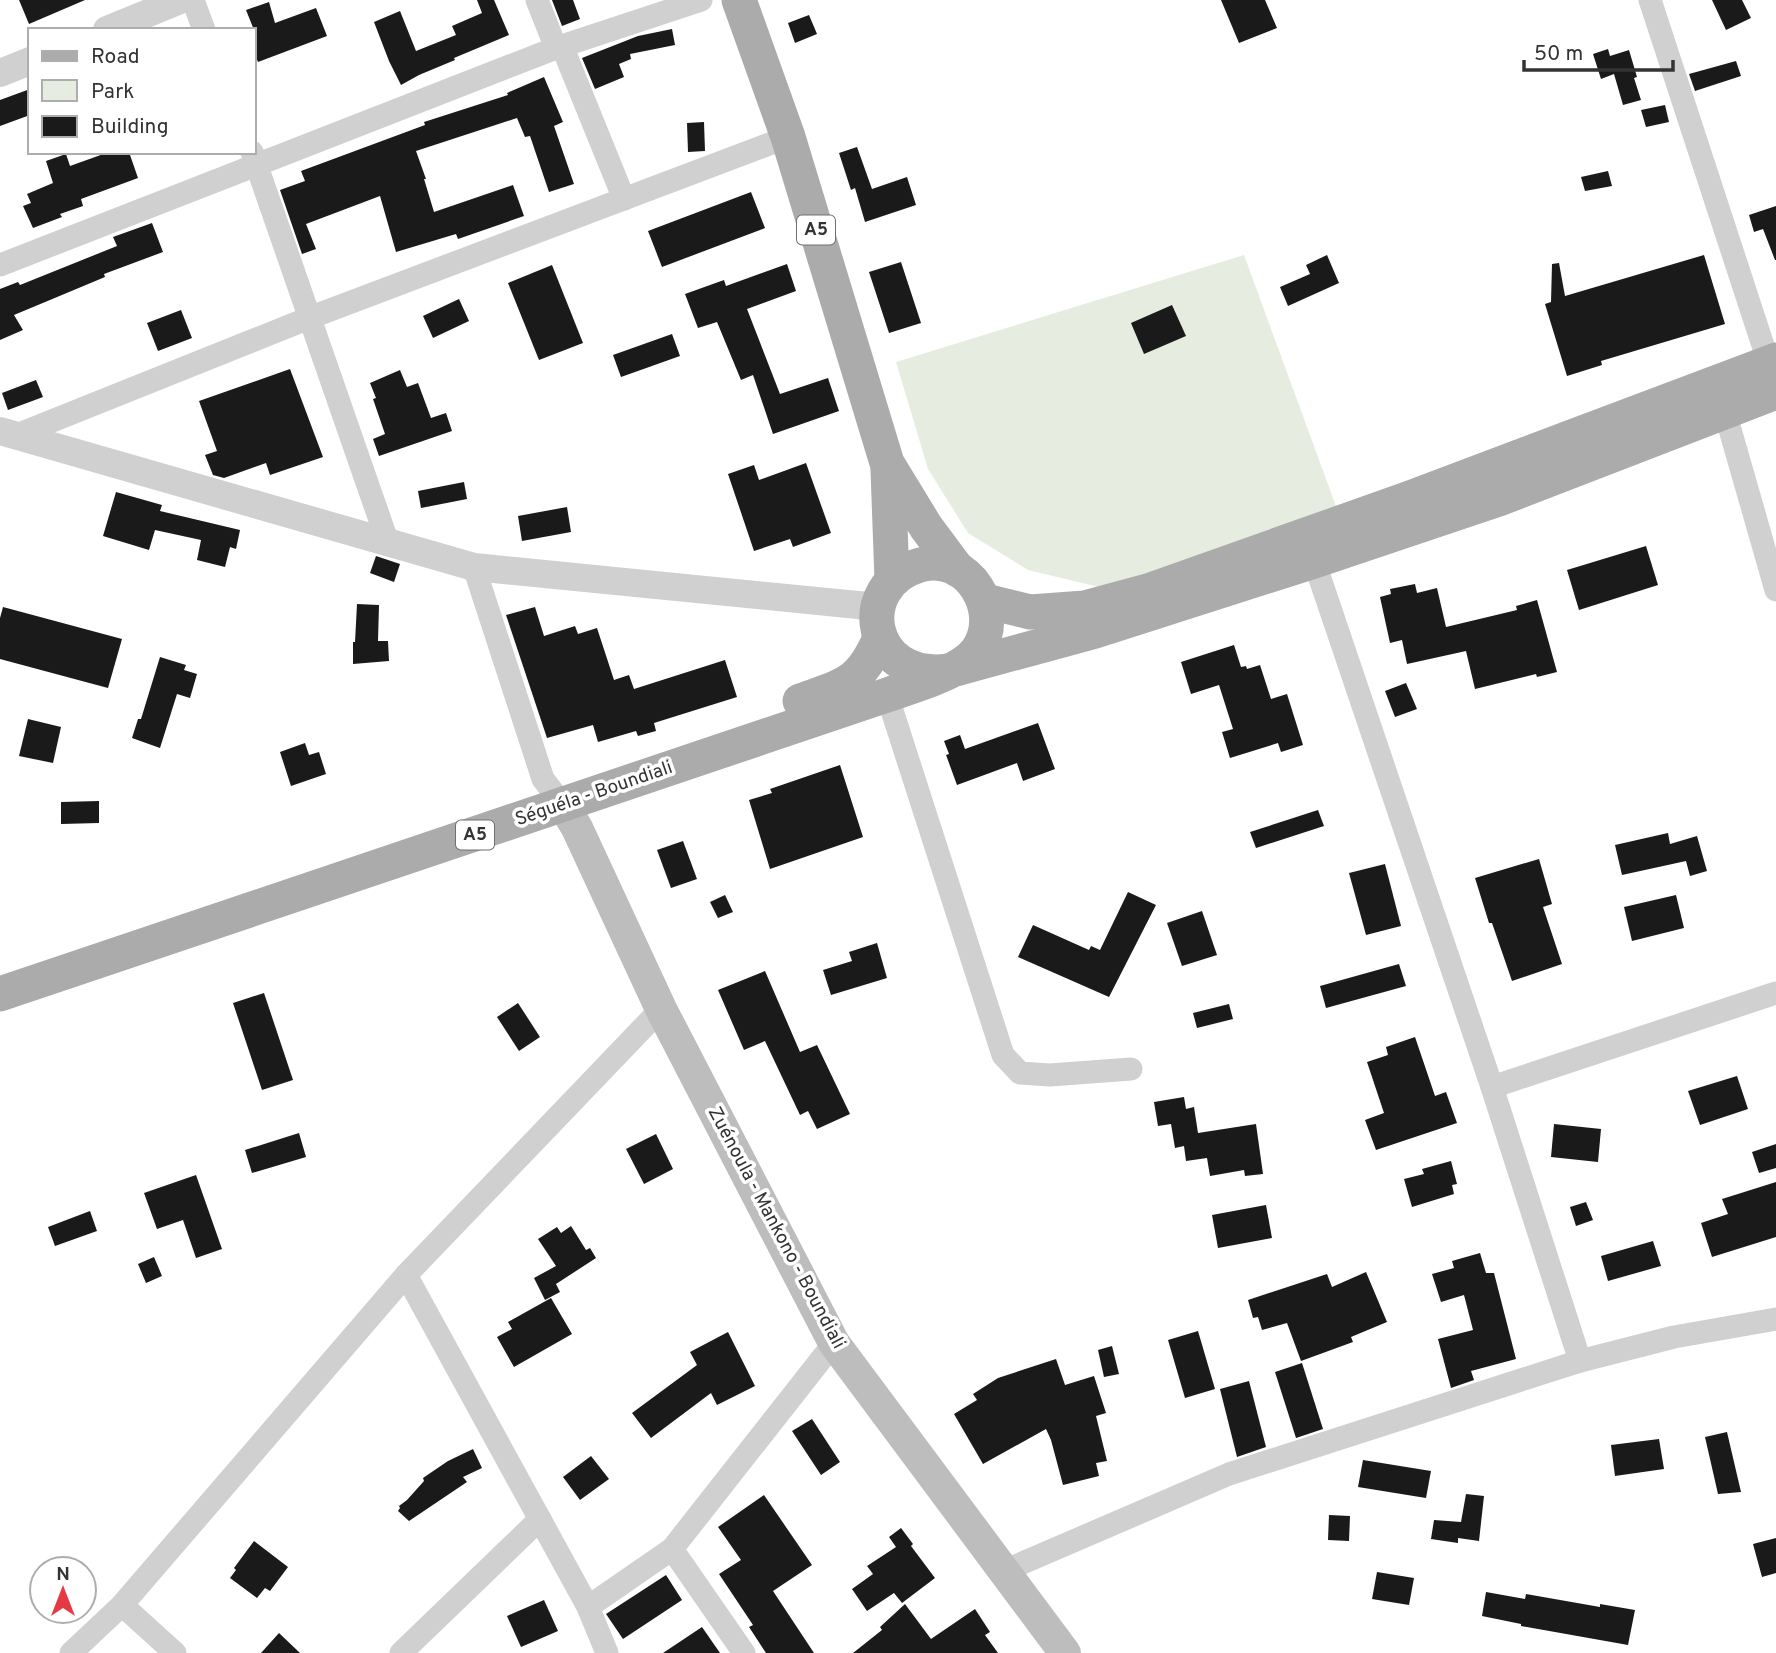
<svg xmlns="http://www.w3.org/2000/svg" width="1776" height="1653" font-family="Overpass,sans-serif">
	<rect width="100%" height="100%" fill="#fff"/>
	<path fill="#e6ecdf" d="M1244,255L1341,520L1099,587L1028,570L968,533L928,469L896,362Z"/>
	<g fill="#1a1a1a">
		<path d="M19,0H85L29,24Z"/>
		<path d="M477,0H494L509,35L454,58L455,60L419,75L401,85L389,61L374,22L400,11L416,51L456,35L452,26L482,13Z"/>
		<path d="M552,0H573L580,19L562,26Z"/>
		<path d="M1221,0H1265L1277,28L1239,43Z"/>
		<path d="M1712,0H1742L1751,18L1726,30Z"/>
		<path d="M269,2L275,23L316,8L327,36L258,62L254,52V30L246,10Z"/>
		<path d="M809,15L817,34L795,43L788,23Z"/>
		<path d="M672,29L675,45L630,54L631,59L619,64L624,77L595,89L582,58L638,36Z"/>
		<path d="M1608,49L1610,56L1629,50L1637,77L1634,78L1641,100L1623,105L1614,74L1601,79L1593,54Z"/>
		<path d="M1736,61L1741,76L1695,91L1689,74Z"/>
		<path d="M544,77L563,122L554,126L574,184L549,192L530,136L525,137L517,118L416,151L426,179H424L434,212L513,185L524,216L458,239L456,234L396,252L380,196L306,224L316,249L302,254L280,190L305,181L301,171L425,125L424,122L508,95L507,93Z"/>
		<path d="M30,89V115L0,126V100Z"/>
		<path d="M1665,105L1669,122L1646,127L1641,110Z"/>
		<path d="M704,122L705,151L688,152L687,123Z"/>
		<path d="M857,147L872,189L907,177L916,205L865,222L855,188L851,190L839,153Z"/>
		<path d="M109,152H129L138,178L81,199L83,206L60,214L62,217L33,228L23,206L31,203L27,194L53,183L46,161L66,154L70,166Z"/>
		<path d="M1608,171L1612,186L1585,191L1581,177Z"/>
		<path d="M751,192L765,228L662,267L648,231Z"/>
		<path d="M1776,206V260H1775L1763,229L1754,232L1749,215Z"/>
		<path d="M152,223L163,252L104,274L105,277L14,315L23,330L0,340V289L18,282L20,285L117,246L113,237Z"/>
		<path d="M1327,255L1339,283L1288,306L1280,287L1310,274L1306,265Z"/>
		<path d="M1704,255L1725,324L1601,361L1602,365L1567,376L1545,304L1551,302L1552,264L1559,263L1565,296Z"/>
		<path d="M901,262L921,323L889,333L869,272Z"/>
		<path d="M787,264L796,291L747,309L780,394L828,378L839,411L773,434L753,375L741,380L717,322L698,328L685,294L724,280L726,286Z"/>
		<path d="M552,265L583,343L539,360L508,283Z"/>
		<path d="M459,299L469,321L433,338L423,316Z"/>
		<path d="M1172,305L1186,336L1144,354L1131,323Z"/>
		<path d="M181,310L192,338L158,351L147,323Z"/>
		<path d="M672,334L680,356L621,377L613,355Z"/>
		<path d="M290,369L323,457L270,475L266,463L224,478L213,475L205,455L217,451L199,401Z"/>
		<path d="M400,370L407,387L418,383L431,418L446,413L452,431L379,456L373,439L385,434L373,399L376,398L370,383Z"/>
		<path d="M36,380L43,397L8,410L2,393Z"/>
		<path d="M806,463L831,533L793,547L790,539L754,551L728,474L754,465L759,480Z"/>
		<path d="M464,482L467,499L421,508L418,491Z"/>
		<path d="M116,492L162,505L160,511L240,530L236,549L230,547L225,567L197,560L201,540L155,530L149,550L103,536Z"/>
		<path d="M567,507L571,532L522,541L518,516Z"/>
		<path d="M1646,546L1658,585L1579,610L1567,570Z"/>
		<path d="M376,556L400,564L394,582L370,573Z"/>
		<path d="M1415,584L1417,593L1437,588L1446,627L1517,610L1516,606L1537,600L1557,672L1537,677L1536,674L1475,689L1466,651L1407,664L1402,640L1390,643L1380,597L1391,594L1390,589Z"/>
		<path d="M357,604L379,605L378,641H388L389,661L353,664V642H355Z"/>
		<path d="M3,607L122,639L108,688L0,659V618Z"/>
		<path d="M535,607L544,636L575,626L578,634L597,628L614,680L629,675L634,689L725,660L737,697L654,723L656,731L638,736L636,731L598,742L593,725L547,738L506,615Z"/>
		<path d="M1234,645L1241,667L1246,666L1247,669L1260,665L1271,699L1287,694L1303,745L1281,752L1278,743L1230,758L1222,732L1233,729L1219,685L1191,694L1181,662Z"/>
		<path d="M160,657L186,665L184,670L197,674L190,698L177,694L160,748L132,738L138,719H141Z"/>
		<path d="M1406,683L1417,709L1395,717L1385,691Z"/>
		<path d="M28,719L61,727L53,763L19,756Z"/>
		<path d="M1038,723L1055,769L1023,781L1017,763L957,785L946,755L949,754L944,741L960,735L965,749Z"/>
		<path d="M305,743L309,755L319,752L326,774L291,786L280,752Z"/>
		<path d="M840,765L863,837L770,869L749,800L772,793L770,789Z"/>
		<path d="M99,801V823L61,824V802Z"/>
		<path d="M1318,810L1324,826L1256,848L1250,832Z"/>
		<path d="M1668,833L1670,844L1697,836L1707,871L1690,876L1686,861L1622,875L1615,845Z"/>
		<path d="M683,841L697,879L671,888L657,850Z"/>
		<path d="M1539,859L1552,904L1543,907L1562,964L1512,981L1492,923H1489L1475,878Z"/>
		<path d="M1385,864L1401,926L1366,935L1349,873Z"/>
		<path d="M1128,892L1156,905L1109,997L1018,957L1033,925L1089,950L1091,946L1100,950Z"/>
		<path d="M725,895L733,912L718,918L710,902Z"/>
		<path d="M1676,895L1684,928L1632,941L1624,907Z"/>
		<path d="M1202,911L1217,955L1182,966L1167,923Z"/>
		<path d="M877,943L887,978L831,995L823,970L852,961L849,952Z"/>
		<path d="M1399,964L1406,986L1326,1008L1320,986Z"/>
		<path d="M765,971L800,1052L817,1045L850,1114L817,1129L808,1111L800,1115L765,1041L744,1050L718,990Z"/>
		<path d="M264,993L293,1080L262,1090L233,1003Z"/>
		<path d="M518,1003L540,1037L519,1051L497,1017Z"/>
		<path d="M1229,1004L1233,1019L1197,1028L1193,1013Z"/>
		<path d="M1415,1037L1435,1096L1446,1092L1457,1123L1376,1150L1365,1120L1384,1113L1367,1062L1388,1055L1386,1047Z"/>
		<path d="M1737,1076L1748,1109L1700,1125L1688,1091Z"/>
		<path d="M1184,1097L1186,1109L1194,1107L1198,1133L1256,1124L1263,1174L1245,1176L1244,1170L1210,1176L1207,1158L1186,1161L1184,1146L1175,1148L1171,1124L1158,1126L1154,1102Z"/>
		<path d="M1554,1124L1601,1129L1598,1162L1551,1157Z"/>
		<path d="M299,1133L306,1157L252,1173L245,1150Z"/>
		<path d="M656,1134L673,1169L644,1184L626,1149Z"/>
		<path d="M1776,1144V1168L1759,1173L1752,1152Z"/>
		<path d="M1451,1161L1457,1184L1452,1185L1454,1194L1412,1207L1404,1179L1424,1174L1422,1169Z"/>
		<path d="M196,1175L222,1249L196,1258L183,1220L157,1229L144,1193Z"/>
		<path d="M1776,1182V1237L1712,1257L1701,1223L1728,1214L1722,1199Z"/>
		<path d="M1586,1202L1593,1220L1576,1226L1570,1207Z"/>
		<path d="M1266,1205L1272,1238L1218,1248L1212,1215Z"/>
		<path d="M90,1211L97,1231L55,1246L48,1227Z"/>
		<path d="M571,1226L586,1250L590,1248L596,1258L556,1284L560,1292L545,1300L534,1278L556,1266L538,1239L557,1227L561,1233Z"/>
		<path d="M1653,1241L1661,1266L1608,1281L1601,1256Z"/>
		<path d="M1480,1253L1486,1273H1494L1516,1359L1471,1371L1474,1380L1451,1388L1438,1339L1473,1330L1464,1295L1441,1302L1432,1274L1454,1268L1452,1261Z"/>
		<path d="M154,1257L162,1276L146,1283L138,1264Z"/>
		<path d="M1366,1272L1387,1322L1351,1337L1353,1342L1301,1361L1287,1323L1262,1330L1258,1317L1253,1318L1248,1300L1327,1274L1332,1287Z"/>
		<path d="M551,1298L572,1334L514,1367L497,1337L512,1329L508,1322Z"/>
		<path d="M1198,1331L1215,1389L1185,1398L1168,1340Z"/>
		<path d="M728,1332L755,1386L717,1405L711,1393L651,1438L632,1413L697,1365L690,1352Z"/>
		<path d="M1112,1346L1119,1374L1104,1377L1098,1350Z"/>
		<path d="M1056,1359L1065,1385L1094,1376L1106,1413L1096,1416L1107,1461L1096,1463L1099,1476L1063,1485L1051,1440L1046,1429L983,1464L954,1414L977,1400L973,1394L998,1378Z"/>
		<path d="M1302,1363L1323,1429L1296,1438L1275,1372Z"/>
		<path d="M1249,1381L1266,1447L1237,1457L1220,1389Z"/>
		<path d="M812,1419L840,1462L821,1475L792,1431Z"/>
		<path d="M1727,1432L1741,1492L1718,1494L1705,1437Z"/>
		<path d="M1659,1439L1664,1469L1615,1476L1611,1445Z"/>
		<path d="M473,1449L482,1468L463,1477L467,1482L409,1521L398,1511L400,1508L399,1506L407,1500L424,1481L423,1478L448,1461Z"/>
		<path d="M591,1456L609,1479L580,1500L563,1477Z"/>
		<path d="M1363,1460L1431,1471L1426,1498L1358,1487Z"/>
		<path d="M1466,1494L1484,1496L1479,1541L1458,1538V1543L1431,1539L1434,1520L1461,1522Z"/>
		<path d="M764,1495L812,1565L773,1591L814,1653H766L749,1627L753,1625L719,1574L741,1560L718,1527Z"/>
		<path d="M1329,1515L1350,1516L1349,1541L1328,1540Z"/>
		<path d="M901,1528L913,1544L911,1546L935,1578L902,1603L894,1593L867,1611L852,1589L873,1574L867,1566L896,1547L889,1537Z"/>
		<path d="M1776,1538V1573L1762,1577L1753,1544Z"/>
		<path d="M254,1541L288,1567L270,1591L265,1588L257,1598L230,1578L236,1570L234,1568Z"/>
		<path d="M1377,1572L1414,1578L1409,1605L1372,1599Z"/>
		<path d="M666,1575L682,1600L623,1639L606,1614Z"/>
		<path d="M1486,1592L1525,1599L1526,1594L1600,1607V1604L1635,1610L1628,1645L1521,1626V1624L1482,1616Z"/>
		<path d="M544,1600L558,1631L521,1647L507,1616Z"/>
		<path d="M905,1604L931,1639L975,1609L990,1632L985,1635L998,1653H853L882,1630L880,1627Z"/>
		<path d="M702,1627L720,1653H663Z"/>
		<path d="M279,1633L300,1653H261Z"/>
	</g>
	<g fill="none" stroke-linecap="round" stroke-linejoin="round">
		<g stroke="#d0d0d0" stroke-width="23">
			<path d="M193,0L204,30"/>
			<path d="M537,0L556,48"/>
			<path d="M1650,0L1773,376"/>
			<path d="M562,46L624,199"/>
			<path d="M252,152L388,543"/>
			<path d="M0,265L556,48L701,0"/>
			<path d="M1725,412L1776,590"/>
			<path d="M17,435L309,318L788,137"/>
			<path d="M1310,549L1492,1087L1580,1361"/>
			<path d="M474,567L543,779L563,805"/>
			<path d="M887,695L1003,1055L1020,1073L1050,1075L1131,1069"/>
			<path d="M1492,1087L1776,993"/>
			<path d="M406,1275L588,1607L607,1653"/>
			<path d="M1004,1571L1229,1474L1580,1361L1674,1337L1776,1319"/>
			<path d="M122,1605L175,1653"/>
			<path d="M588,1607L672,1549"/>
			<path d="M71,1653L122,1605L406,1275L661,1009"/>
			<path d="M401,1653L540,1519"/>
			<path d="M744,1653L672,1549L834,1343"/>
		</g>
		<g stroke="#d0d0d0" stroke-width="28">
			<path d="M107,30L180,0"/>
			<path d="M0,73L30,61"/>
			<path d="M0,431L474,567L878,607"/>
		</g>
		<path stroke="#bdbdbd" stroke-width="32" d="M563,805L577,828L661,1009L834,1343L1065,1653"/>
		<g stroke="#ababab" stroke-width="35">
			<path d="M739,0L788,137L887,463L926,527L958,570"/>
			<path d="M888,470L892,580"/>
			<path d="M985,601L1030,612L1085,608L1148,591L1410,498L1776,360"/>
			<path d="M800,701C845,685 860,684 880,638"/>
			<path d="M0,994L887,695C913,686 960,673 977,651C1005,612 968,551 920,565C851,585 868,682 948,671L1095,631L1314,561L1499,499L1776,392"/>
		</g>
	</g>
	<g text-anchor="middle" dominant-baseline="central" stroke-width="7" stroke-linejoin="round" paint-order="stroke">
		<g fill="#fff" stroke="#707070" stroke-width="2">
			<rect x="797" y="215.5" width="38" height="29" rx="5"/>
			<rect x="456" y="820.5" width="38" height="29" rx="5"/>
		</g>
		<g font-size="18" font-weight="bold" fill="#333">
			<text x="816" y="230">A5</text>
			<text x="475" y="835">A5</text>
		</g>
		<g font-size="19" fill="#333" stroke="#fff">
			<text transform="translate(594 794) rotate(-19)">Séguéla - Boundiali</text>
			<text transform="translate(776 1228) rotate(62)">Zuénoula - Mankono - Boundiali</text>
		</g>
	</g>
	<rect x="28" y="28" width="228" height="126" fill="#ffffff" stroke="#adadad" stroke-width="2"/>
	<rect x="42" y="51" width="35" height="10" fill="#ababab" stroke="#adadad" stroke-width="2"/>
	<text x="91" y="63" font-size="21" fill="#333333">Road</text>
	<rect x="42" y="80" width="35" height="21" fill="#e6ecdf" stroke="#adadad" stroke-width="2"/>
	<text x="91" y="98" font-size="21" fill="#333333">Park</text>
	<rect x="42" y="116" width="35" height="21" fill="#1a1a1a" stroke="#adadad" stroke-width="2"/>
	<text x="91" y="133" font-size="21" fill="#333333">Building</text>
	<g transform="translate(63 1590)"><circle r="33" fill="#ffffff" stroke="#adadad" stroke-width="2"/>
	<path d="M0-5L12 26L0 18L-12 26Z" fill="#e63946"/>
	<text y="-10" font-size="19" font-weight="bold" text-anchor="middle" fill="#333333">N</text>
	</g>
	<path d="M1524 60v10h149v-10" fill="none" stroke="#333333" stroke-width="3.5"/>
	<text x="1534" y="60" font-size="21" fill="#333333" stroke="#ffffff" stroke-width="5" paint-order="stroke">50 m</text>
</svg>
